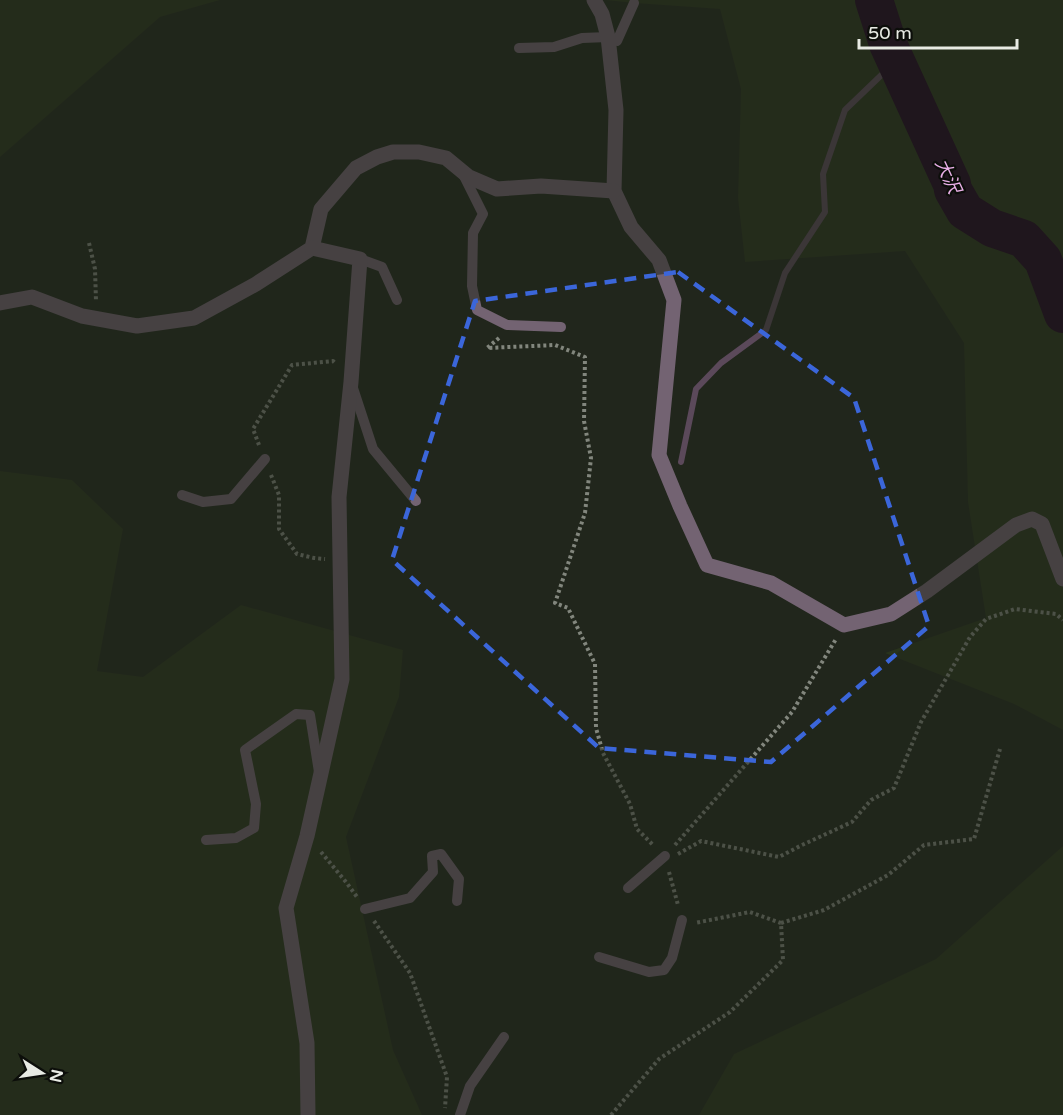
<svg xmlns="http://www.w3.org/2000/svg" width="1063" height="1115" font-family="'Varela Round','Noto Sans JP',sans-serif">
	<rect width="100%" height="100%" fill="#21261c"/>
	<g fill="#29331c">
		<path d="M0,0H220L160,17L0,157Z"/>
		<path d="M605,0H1063V730L1014,704L885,653L986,618L968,502L964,343L905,251L745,262L738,198L741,89L720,9L634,3Z"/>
		<path d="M0,471L72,480L123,529L97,671L143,677L241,605L403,650L399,697L346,837L393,1050L422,1115H0Z"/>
		<path d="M1063,846V1115H699L734,1054L936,959Z"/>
	</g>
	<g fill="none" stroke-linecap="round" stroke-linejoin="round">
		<path stroke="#5b495a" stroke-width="6" d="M681,462L696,389L721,363L766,330L785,273L825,212L823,174L845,110L896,61"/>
		<path stroke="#1e031f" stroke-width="38" d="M874,0L888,44L952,184L953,190L965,211L992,228L1024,239L1043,260L1063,314"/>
		<g stroke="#82867d" stroke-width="4" stroke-dasharray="3 3" stroke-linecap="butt">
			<path d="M89,243L95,269L96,301"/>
			<path d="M499,338L487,348L555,345L585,357L584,421L591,458L585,513L555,603L568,608L595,664L596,728L603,753L630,804L637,829L654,846"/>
			<path d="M259,445L253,429L292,365L333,361L335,363"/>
			<path d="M271,475L279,495V529L297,554L314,558L325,559"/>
			<path d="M675,845L792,712L836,639"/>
			<path d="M321,852L346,882L357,897"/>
			<path d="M678,854L701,841L779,857L802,845L852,822L871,800L894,788L921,722L970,637L986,619L1015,609L1056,614L1063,620"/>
			<path d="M669,872L678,905"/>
			<path d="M374,921L410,973L447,1077L445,1108"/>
			<path d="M781,923L824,910L888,875L924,845L974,839L1000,749"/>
			<path d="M611,1115L659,1059L730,1012L783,960L781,923L750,912L695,923"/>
		</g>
		<g stroke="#736372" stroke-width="10">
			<path d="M519,48L554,47L582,38L608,37L617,41L634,3"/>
			<path d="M462,172L483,214L473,233L472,286L477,310L507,325L561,327"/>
			<path d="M360,259L382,267L397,300"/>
			<path d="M353,388L373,449L416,501"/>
			<path d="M182,495L203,502L231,499L265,459"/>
			<path d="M206,840L236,838L254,828L256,804L245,750L296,714L310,715L319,772"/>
			<path d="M628,888L665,856"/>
			<path d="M365,909L410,898L433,872L432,856L441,854L459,879L457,901"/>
			<path d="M599,957L649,972L664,970L672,958L682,920"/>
			<path d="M460,1115L470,1086L504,1037"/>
		</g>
		<g stroke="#736372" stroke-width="15">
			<path d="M594,0L602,14L608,37L616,110L614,191L631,227L659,260L674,300L659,455L680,506L707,565L771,583L844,625L891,614L927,591L1016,525L1032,519L1042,524L1063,579"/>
			<path d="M0,303L32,297L82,316L137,326L194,318L256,284L312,248L321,209L356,168L377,157L393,152H419L446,158L469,177L497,189L541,186L614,191"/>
			<path d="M308,1115L307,1043L286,908L307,836L342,679L339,497L351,382L360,259L312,248"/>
		</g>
	</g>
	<path d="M0 0H1063V1115H0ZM678,272L854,398L929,626L771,762L599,748L392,560L475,301Z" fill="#21261c" fill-opacity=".55" fill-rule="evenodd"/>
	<path fill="none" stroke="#3b66da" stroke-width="4.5" stroke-dasharray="12 8" stroke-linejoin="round" d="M678,272L854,398L929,626L771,762L599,748L392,560L475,301Z"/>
	<g text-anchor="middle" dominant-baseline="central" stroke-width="4.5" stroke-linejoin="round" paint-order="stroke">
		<g font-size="18" font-style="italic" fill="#e8afe6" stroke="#0c0e0a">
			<text transform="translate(948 176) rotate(65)">大沢</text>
		</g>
	</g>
	<g transform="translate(42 1073) rotate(102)" stroke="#0c0e0a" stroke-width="4.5" paint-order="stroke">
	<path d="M0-4.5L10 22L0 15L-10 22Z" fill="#e8ebe4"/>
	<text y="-9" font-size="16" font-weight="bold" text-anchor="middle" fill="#e8ebe4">N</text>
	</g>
	<path d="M859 39v9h158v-9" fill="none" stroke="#e8ebe4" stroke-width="3"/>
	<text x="868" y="39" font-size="18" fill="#e8ebe4" stroke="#0c0e0a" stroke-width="4.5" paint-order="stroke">50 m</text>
</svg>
